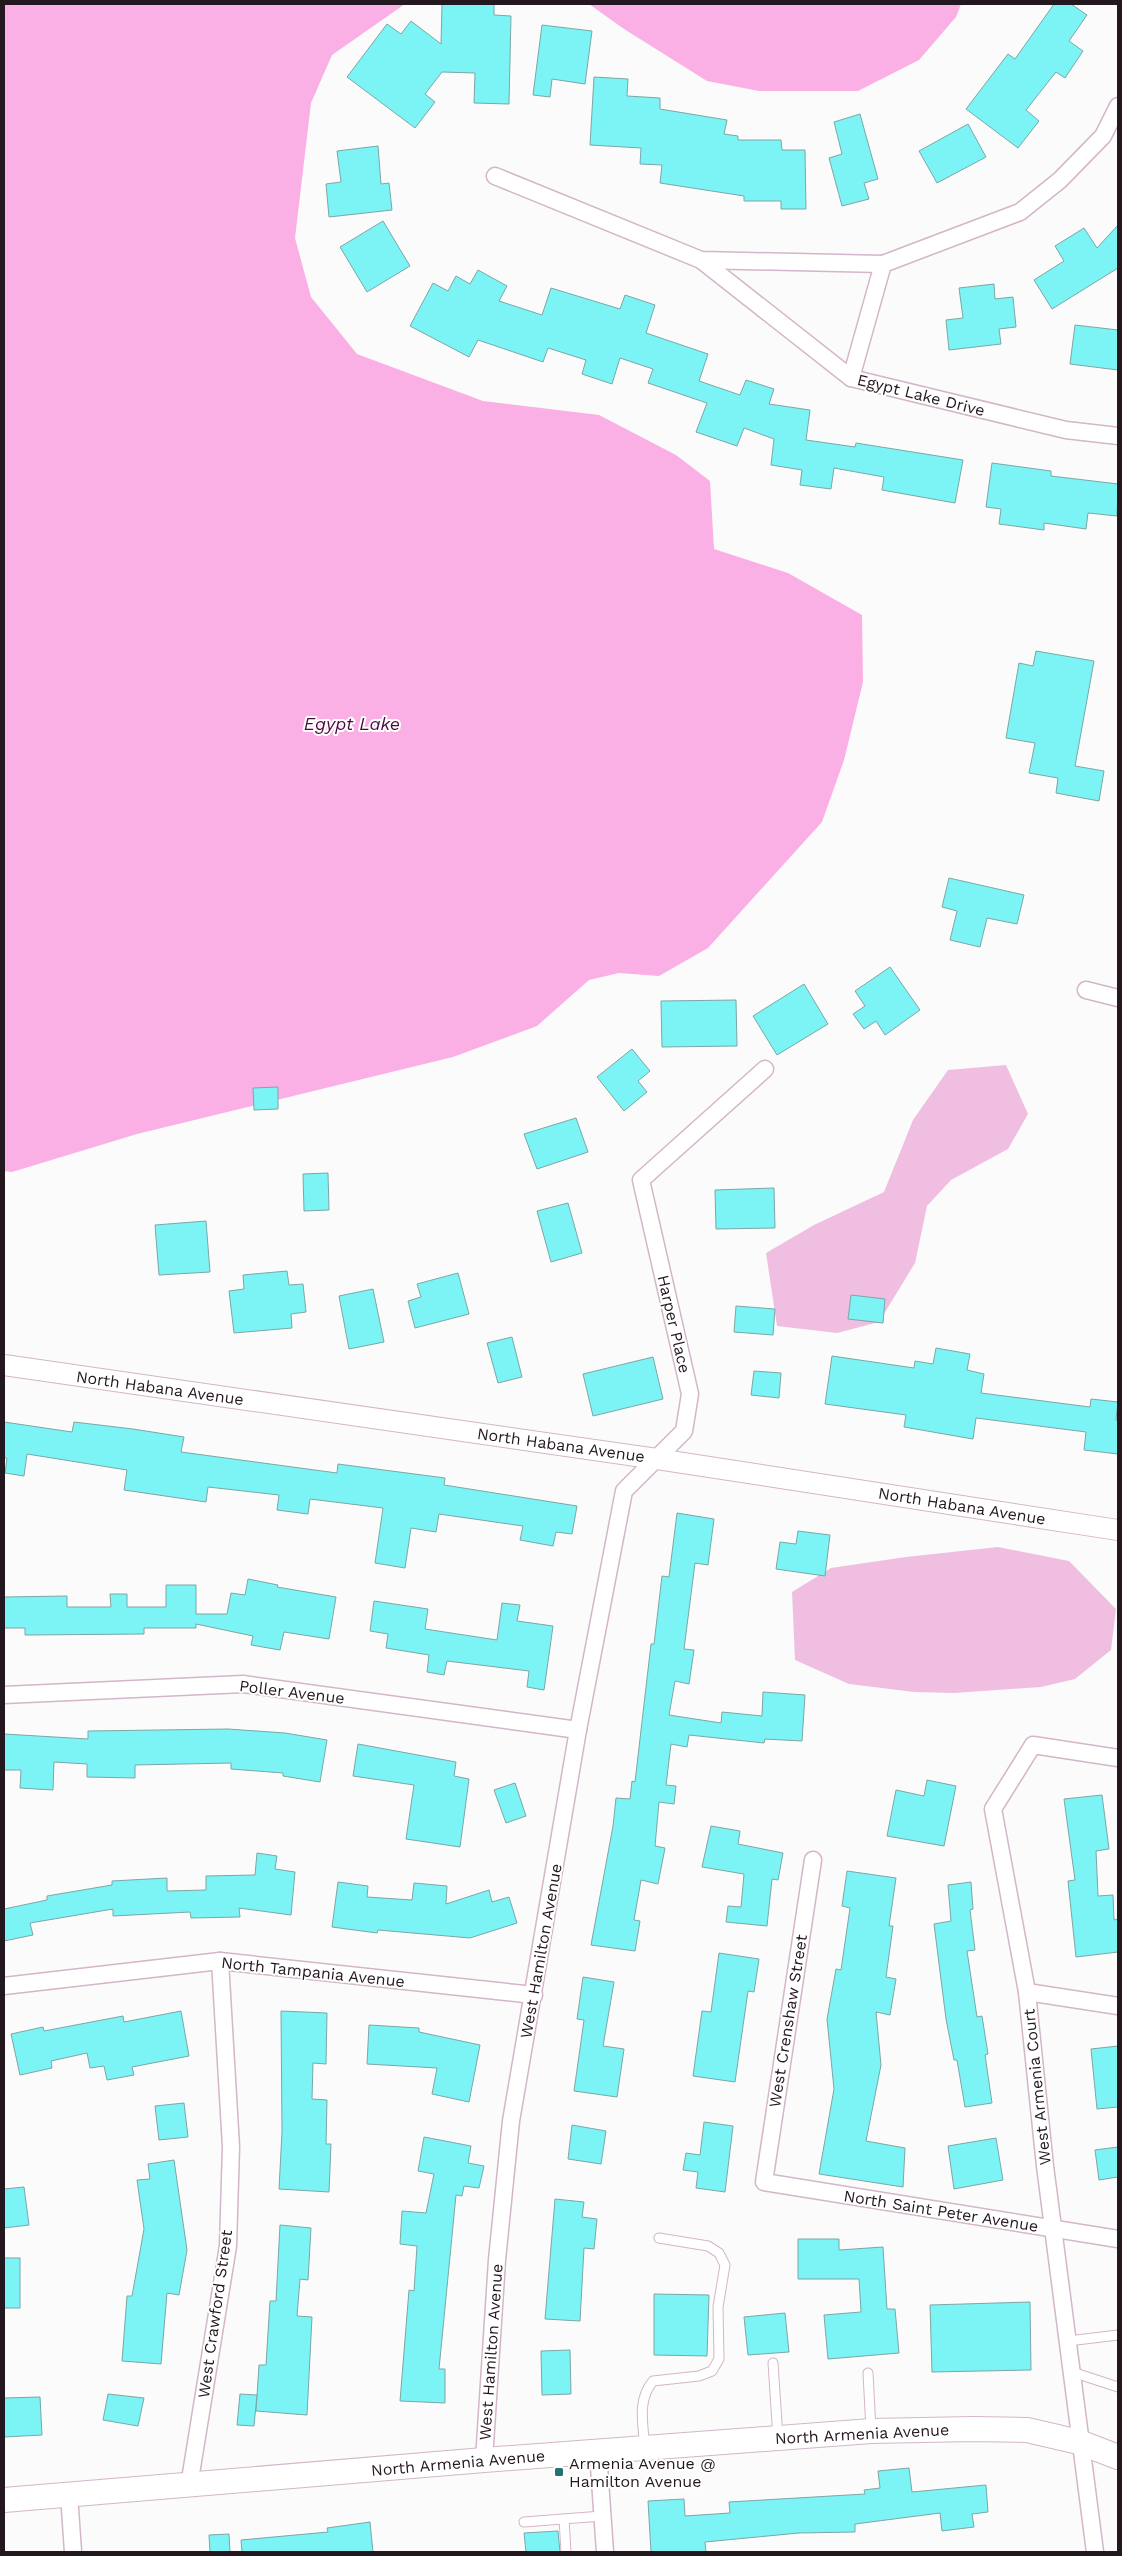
<svg xmlns="http://www.w3.org/2000/svg" width="1122" height="2556" font-family="'Work Sans',sans-serif">
	<rect width="100%" height="100%" fill="#fbfbfb"/>
	<g fill="#f0bee0">
		<path d="M1006,1065L1028,1114L1008,1149L951,1180L927,1206L915,1263L879,1322L837,1333L777,1326L766,1253L814,1225L884,1192L913,1120L948,1070Z"/>
		<path d="M998,1547L1069,1561L1116,1609L1111,1650L1075,1679L1041,1687L954,1693L914,1692L849,1684L795,1660L792,1592L831,1568L906,1557Z"/>
	</g>
	<g fill="#fab0e4">
		<path d="M4,4H405L332,55L311,103L295,238L311,297L357,354L483,401L599,415L676,455L710,481L714,549L788,573L862,615L863,682L844,760L822,822L708,948L659,976L619,973L589,980L537,1026L453,1057L137,1134L12,1172L4,1171Z"/>
		<path d="M589,4H961L956,17L919,60L858,91H759L707,81L624,29Z"/>
	</g>
	<g fill="#7cf3f4" stroke="#7ca7a7">
		<path d="M442,4H494V15L511,16L509,104L474,103L475,73L442,72L425,94L435,102L415,128L347,77L387,24L401,34L411,21L441,44Z"/>
		<path d="M1054,4H1071L1087,15L1069,41L1083,51L1065,78L1056,72L1026,110L1039,121L1018,148L966,109L1008,54L1015,59Z"/>
		<path d="M542,25L592,31L585,84L552,79L550,97L533,95Z"/>
		<path d="M594,77L628,79L627,96L660,98V109L727,120L724,134L738,136V140H781L782,150H805L806,209H781V201H744V196L660,183L662,165L640,164L641,148L590,145Z"/>
		<path d="M860,114L878,179L864,183L869,199L842,206L829,158L842,154L834,122Z"/>
		<path d="M968,124L986,157L937,183L919,151Z"/>
		<path d="M378,146L381,184L389,183L392,210L329,217L326,184L341,182L337,151Z"/>
		<path d="M383,221L410,266L367,292L340,247Z"/>
		<path d="M1118,225V268L1052,309L1034,280L1064,261L1055,246L1084,228L1097,248Z"/>
		<path d="M478,270L507,286L499,301L542,315L551,288L620,309L625,295L655,305L646,333L708,354L699,381L740,395L746,380L774,389L769,404L810,410L806,440L855,447L856,443L963,460L955,503L882,490L884,477L834,468L831,489L800,485L802,470L771,465L774,439L744,428L737,446L696,432L707,403L648,383L653,369L620,358L612,384L582,374L586,360L548,348L543,362L478,340L469,357L410,326L433,283L448,291L456,276L470,284Z"/>
		<path d="M994,284L995,299L1013,297L1016,327L999,329L1001,344L949,350L946,320L963,318L959,288Z"/>
		<path d="M1075,325L1118,330V370L1070,364Z"/>
		<path d="M992,463L1051,471V476L1118,484L1117,516L1088,513L1086,529L1044,523V530L999,524L1001,509L986,507Z"/>
		<path d="M1036,651L1094,661L1075,766L1104,771L1099,801L1056,793L1058,778L1029,773L1035,743L1006,738L1019,663L1033,666Z"/>
		<path d="M949,878L1024,895L1017,924L987,918L980,947L950,940L957,911L942,907Z"/>
		<path d="M890,967L920,1010L885,1035L876,1021L864,1029L853,1014L865,1006L855,991Z"/>
		<path d="M804,984L828,1024L777,1055L753,1016Z"/>
		<path d="M736,1000L737,1046L662,1047L661,1001Z"/>
		<path d="M632,1049L650,1071L638,1081L647,1092L624,1111L597,1077Z"/>
		<path d="M278,1087V1109L254,1110L253,1088Z"/>
		<path d="M576,1118L588,1152L537,1169L524,1134Z"/>
		<path d="M328,1173L329,1210L304,1211L303,1174Z"/>
		<path d="M774,1188L775,1228L716,1229L715,1190Z"/>
		<path d="M568,1203L582,1253L551,1262L537,1211Z"/>
		<path d="M206,1221L210,1272L159,1275L155,1225Z"/>
		<path d="M287,1271L289,1285L303,1284L306,1312L291,1314L292,1328L234,1333L229,1291L244,1289L243,1275Z"/>
		<path d="M458,1273L469,1314L415,1328L408,1301L421,1297L417,1284Z"/>
		<path d="M373,1289L384,1342L349,1349L339,1296Z"/>
		<path d="M851,1295L885,1299L883,1323L848,1319Z"/>
		<path d="M736,1306L775,1309L773,1335L734,1332Z"/>
		<path d="M512,1337L522,1377L498,1383L487,1343Z"/>
		<path d="M936,1348L970,1354L967,1370L984,1374L981,1393L1090,1407L1091,1399L1118,1402L1116,1420H1118V1454L1084,1450L1086,1432L976,1418L973,1439L904,1427L906,1415L825,1404L832,1356L914,1368L915,1361L933,1364Z"/>
		<path d="M653,1357L663,1399L593,1416L583,1374Z"/>
		<path d="M754,1371L781,1373L779,1398L751,1395Z"/>
		<path d="M4,1422L72,1432L74,1422L133,1429L184,1437L181,1452L337,1473L338,1464L445,1478L444,1485L577,1506L572,1534L556,1532L553,1546L520,1540L523,1526L439,1514L436,1532L411,1528L405,1568L375,1563L383,1508L310,1499L308,1514L277,1510L279,1495L208,1487L206,1502L124,1490L127,1470L27,1454L24,1476L5,1473L7,1458H4Z"/>
		<path d="M677,1513L714,1519L708,1565L695,1563L684,1649L694,1650L689,1684L675,1681L669,1715L721,1723L722,1712L762,1716L763,1692L805,1695L802,1741L765,1739L764,1743L689,1735L687,1747L671,1744L666,1785L676,1786L674,1804L659,1802L655,1846L665,1848L658,1884L641,1880L634,1920L640,1921L635,1951L591,1945L613,1826L616,1798L630,1799L632,1781L635,1782L651,1644H654L662,1576L669,1577Z"/>
		<path d="M798,1531L830,1535L825,1576L776,1569L780,1542L796,1544Z"/>
		<path d="M248,1579L278,1585L277,1587L336,1597L329,1639L284,1632L280,1650L251,1645L253,1636L196,1624V1628H144V1634L25,1635V1628H4V1597L67,1596V1607H111L110,1594H127V1607H166V1585H196V1614H227L231,1593L245,1595Z"/>
		<path d="M374,1601L428,1609L425,1629L497,1640L502,1603L520,1605L517,1621L553,1626L544,1690L527,1687L529,1671L447,1661L444,1675L427,1672L429,1655L386,1648L388,1634L370,1631Z"/>
		<path d="M228,1729L285,1733L327,1740L320,1782L283,1776V1773L231,1769V1763L135,1765V1778L87,1777V1764L54,1762L53,1790L20,1788L21,1770H4V1734L88,1739V1731Z"/>
		<path d="M358,1744L456,1762L454,1776L469,1779L460,1847L406,1839L414,1785L353,1776Z"/>
		<path d="M927,1780L956,1786L944,1846L887,1836L896,1790L924,1796Z"/>
		<path d="M515,1783L526,1816L506,1823L494,1790Z"/>
		<path d="M1102,1795L1109,1849L1096,1851L1098,1896L1113,1895L1114,1920L1118,1919V1952L1076,1957L1068,1881L1075,1880L1064,1799Z"/>
		<path d="M711,1826L740,1831L738,1844L783,1853L778,1880L772,1879L767,1926L726,1922L728,1906L741,1907L744,1874L702,1867Z"/>
		<path d="M257,1853L277,1856L275,1869L295,1872L291,1915L239,1908L240,1917L191,1918L190,1912L113,1916V1909L30,1923L33,1935L4,1941V1909L47,1900V1896L112,1885V1881L167,1878V1891L206,1890V1876L255,1875Z"/>
		<path d="M847,1871L896,1878L889,1926H893L886,1977L896,1979L890,2015L876,2012L881,2065L866,2141L905,2148L903,2187L819,2174L834,2089L827,2019L836,1969L841,1970L850,1908L842,1906Z"/>
		<path d="M338,1882L368,1886L367,1897L412,1900L414,1883L447,1886L446,1904L489,1890L492,1902L509,1897L517,1923L470,1938L378,1930L377,1933L332,1927Z"/>
		<path d="M971,1882L973,1909L970,1910L975,1950L967,1951L977,2017L982,2016L988,2054L985,2055L992,2103L965,2107L957,2060H954L946,2019L934,1924L951,1921L948,1885Z"/>
		<path d="M719,1953L759,1959L754,1992L748,1991L735,2082L693,2076L702,2011L711,2012Z"/>
		<path d="M583,1977L614,1982L603,2046L624,2049L617,2097L574,2091L584,2020L577,2019Z"/>
		<path d="M181,2011L189,2056L132,2067L134,2075L107,2080L104,2066L90,2068L87,2053L51,2061L52,2068L20,2075L11,2034L43,2027L44,2031L123,2016L124,2022Z"/>
		<path d="M281,2011L327,2013L326,2064L313,2063L312,2099L327,2100L326,2144H331L329,2192L279,2189L282,2132Z"/>
		<path d="M369,2025L419,2028V2032L480,2045L469,2102L432,2094L437,2068L367,2064Z"/>
		<path d="M1118,2046V2107L1097,2109L1091,2049Z"/>
		<path d="M184,2103L188,2137L159,2140L155,2106Z"/>
		<path d="M704,2122L733,2126L725,2192L696,2188L698,2172L683,2170L686,2153L700,2155Z"/>
		<path d="M572,2125L606,2131L601,2164L568,2159Z"/>
		<path d="M424,2137L471,2146L468,2163L484,2166L479,2188L464,2186L462,2196L456,2195L439,2369H445V2403L400,2401L409,2290L414,2291L417,2246L400,2244L402,2211L426,2213L434,2174L418,2171Z"/>
		<path d="M996,2138L1003,2180L954,2189L948,2146Z"/>
		<path d="M1118,2147V2177L1099,2180L1095,2150Z"/>
		<path d="M174,2160L187,2250L179,2295L167,2293L161,2364L122,2361L127,2296H132L144,2229L137,2180L150,2179L148,2164Z"/>
		<path d="M24,2187L29,2225L4,2228V2189Z"/>
		<path d="M555,2199L584,2202L582,2217L597,2219L594,2249L584,2248L580,2321L545,2319Z"/>
		<path d="M280,2225L311,2228L308,2280L300,2279L297,2316L312,2317L307,2415L256,2411L259,2365H266L270,2301H276Z"/>
		<path d="M798,2239H839V2250L883,2247L887,2309H895L899,2353L828,2359L824,2315L861,2312L859,2279H798Z"/>
		<rect x="4" y="2258" width="16" height="50"/>
		<path d="M654,2294L709,2295L707,2356L654,2355Z"/>
		<path d="M1030,2302L1031,2370L932,2372L930,2305Z"/>
		<path d="M785,2313L789,2352L748,2355L744,2317Z"/>
		<path d="M570,2350L571,2394L542,2395L541,2351Z"/>
		<path d="M108,2394L144,2398L138,2426L103,2420Z"/>
		<path d="M240,2394L257,2395L254,2426L237,2425Z"/>
		<path d="M40,2397L42,2435L4,2437V2398Z"/>
		<path d="M909,2468L912,2492L986,2485L988,2512L972,2514L974,2527L942,2531L940,2513L855,2524V2532L799,2533L705,2542L706,2552H651L648,2501L684,2499L685,2516L730,2513L729,2502L865,2494L864,2490L880,2488L878,2471Z"/>
		<path d="M370,2522L373,2552H242L241,2540L328,2532L327,2528Z"/>
		<path d="M558,2531L560,2552H526L524,2533Z"/>
		<path d="M229,2534L230,2552H210L209,2535Z"/>
	</g>
	<g fill="none" stroke-linecap="round" stroke-linejoin="round">
		<g stroke="#d4b5ca" stroke-width="11">
			<g id="service">
				<path d="M1068,2341L1118,2335"/>
				<path d="M773,2363L778,2438"/>
				<path d="M1072,2372L1118,2387"/>
				<path d="M868,2373L871,2430"/>
				<path d="M645,2448C643,2424 637,2400 653,2381L699,2376L712,2371L719,2359L718,2307L725,2265L719,2253L708,2246L659,2238"/>
				<path d="M564,2519L566,2552"/>
				<path d="M524,2522L602,2516"/>
			</g>
		</g>
		<g stroke="#d4b5ca" stroke-width="19">
			<g id="minor">
				<path d="M495,176L701,260L883,264"/>
				<path d="M701,260L851,378L1066,430L1118,436"/>
				<path d="M851,378L883,264L1020,212L1060,180L1103,136L1118,106"/>
				<path d="M1086,990L1118,998"/>
				<path d="M4,1695L243,1684L578,1730"/>
				<path d="M813,1860L764,2182L1118,2239"/>
				<path d="M4,1986L220,1961L534,1995"/>
				<path d="M1027,1992L1118,2006"/>
				<path d="M598,2452L605,2552"/>
				<path d="M484,2460L497,2260L511,2121L578,1730L624,1491L684,1431L690,1394L641,1180L765,1069"/>
				<path d="M189,2486L228,2246L231,2147L220,1961"/>
				<path d="M69,2494L73,2552"/>
				<path d="M1095,2552L1045,2166L1027,1992L993,1809L1033,1745L1118,1758"/>
			</g>
		</g>
		<g stroke="#d4b5ca" stroke-width="22">
			<path id="tertiary" d="M4,1365L657,1459L1118,1530"/>
		</g>
		<g stroke="#d4b5ca" stroke-width="26">
			<path id="secondary" d="M4,2500L484,2460L871,2431L973,2429L1027,2430L1079,2442L1118,2457"/>
		</g>
		<use href="#service" stroke="#fff" stroke-width="9"/>
		<use href="#minor" stroke="#fff" stroke-width="16"/>
		<use href="#tertiary" stroke="#fff" stroke-width="20"/>
		<use href="#secondary" stroke="#fff" stroke-width="24"/>
	</g>
	<rect fill="#267172" stroke="#fff" stroke-width="2" x="554" y="2467" width="10" height="10" rx="2.5"/>
	<g text-anchor="middle" dominant-baseline="central" stroke-width="4" stroke-linejoin="round" paint-order="stroke">
		<g font-size="16" fill="#241820" stroke="#fff">
			<text transform="translate(921 395) rotate(14)">Egypt Lake Drive</text>
			<text transform="translate(674 1324) rotate(77)">Harper Place</text>
			<text transform="translate(160 1388) rotate(8)">North Habana Avenue</text>
			<text transform="translate(561 1445) rotate(8)">North Habana Avenue</text>
			<text transform="translate(962 1506) rotate(9)">North Habana Avenue</text>
			<text transform="translate(292 1692) rotate(7)">Poller Avenue</text>
			<text transform="translate(541 1951) rotate(-80)">West Hamilton Avenue</text>
			<text transform="translate(313 1972) rotate(6)">North Tampania Avenue</text>
			<text transform="translate(788 2021) rotate(-81)">West Crenshaw Street</text>
			<text transform="translate(1037 2087) rotate(-96)">West Armenia Court</text>
			<text transform="translate(941 2211) rotate(9)">North Saint Peter Avenue</text>
			<text transform="translate(215 2314) rotate(-82)">West Crawford Street</text>
			<text transform="translate(491 2352) rotate(-86)">West Hamilton Avenue</text>
			<text transform="translate(862 2434) rotate(-3)">North Armenia Avenue</text>
			<text transform="translate(458 2463) rotate(-5)">North Armenia Avenue</text>
		</g>
		<g font-size="16" fill="#241820" stroke="#fff" text-anchor="start">
			<text x="569" y="2463">Armenia Avenue @<tspan x="569" dy="18">Hamilton Avenue</tspan></text>
		</g>
		<g font-size="18" font-style="italic" fill="#4a0a3d" stroke="#fff">
			<text x="352" y="723">Egypt Lake</text>
		</g>
	</g>
	<rect width="1122" height="2556" fill="none" stroke="#241820" stroke-width="10"/>
</svg>
